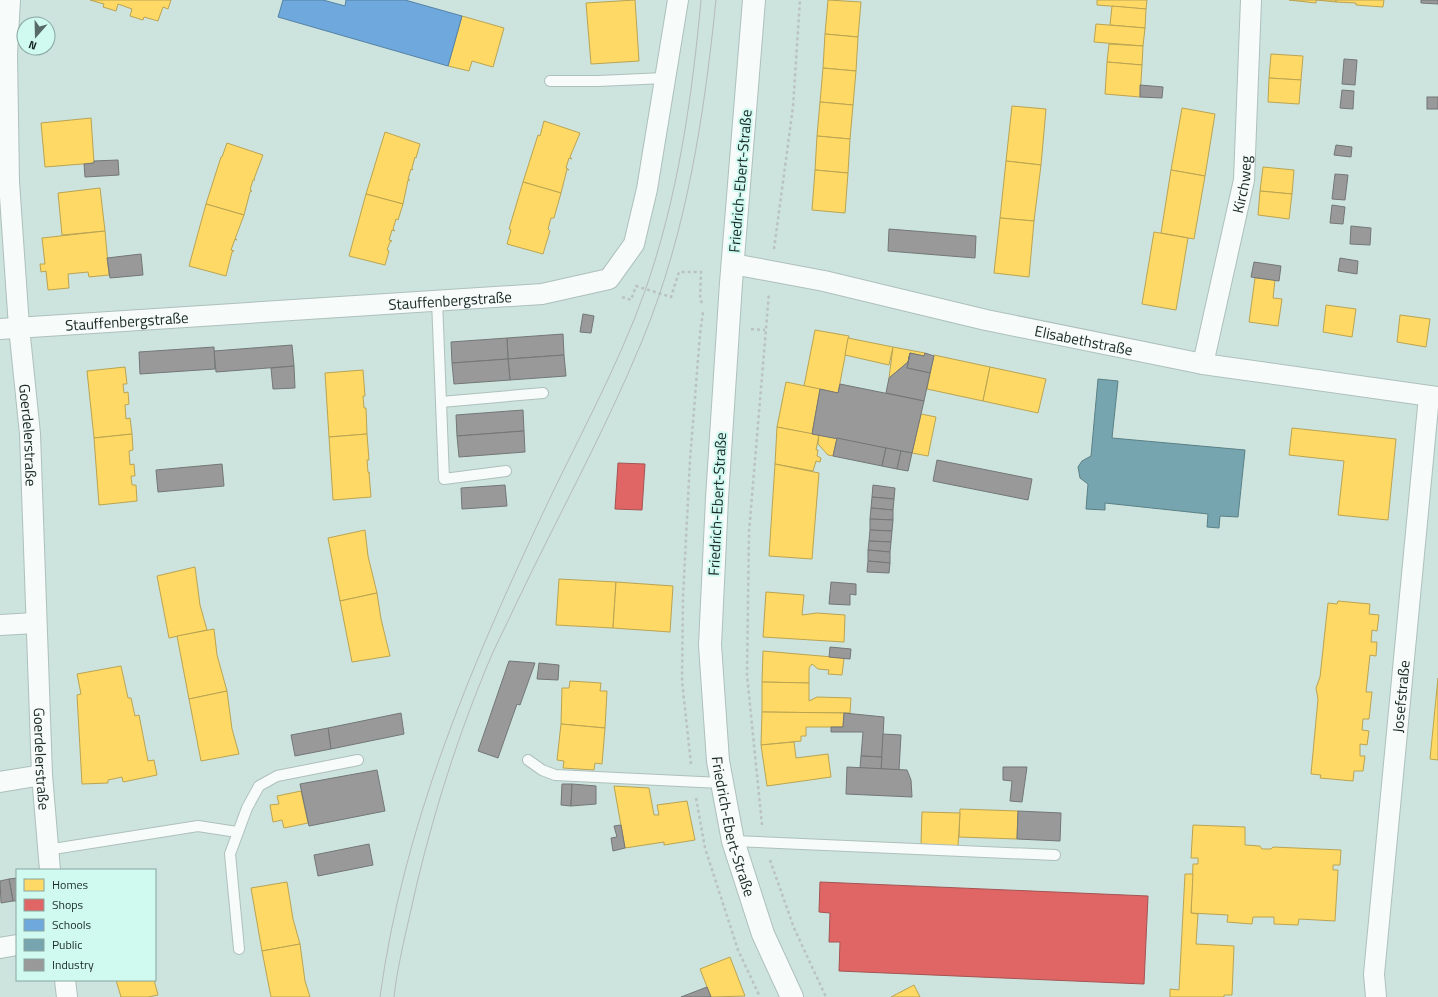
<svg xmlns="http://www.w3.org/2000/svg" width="1438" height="997" font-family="'Titillium Web',sans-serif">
	<rect width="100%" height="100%" fill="#cce3de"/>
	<g fill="#ffd966" stroke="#baa452">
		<path d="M90,0H171L168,9L163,7L158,21L144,17L143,20L130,16L132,9L118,4L116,11L103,7L104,4Z"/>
		<path d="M635,0L639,61L591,64L586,3Z"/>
		<path d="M828,0L861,2L858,37L825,34Z"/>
		<path d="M1097,0H1147L1146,9L1097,5Z"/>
		<path d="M1289,0H1336V2L1316,0V3Z"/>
		<path d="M1336,0H1384L1383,7L1356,5V3L1336,2Z"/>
		<path d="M1112,6L1146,9L1145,28L1110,25Z"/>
		<path d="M462,16L504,28L493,67L472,61L469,71L448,66Z"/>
		<path d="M1096,24L1145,28L1143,46L1094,42Z"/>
		<path d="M825,34L858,37L856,71L823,68Z"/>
		<path d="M1109,44L1143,46L1142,65L1107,62Z"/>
		<path d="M1271,54L1303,56L1301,80L1269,78Z"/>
		<path d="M1107,62L1142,65L1140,97L1105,94Z"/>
		<path d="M823,68L856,71L853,105L820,102Z"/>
		<path d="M1269,78L1301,80L1299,104L1268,102Z"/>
		<path d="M820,102L853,105L850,139L817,136Z"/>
		<path d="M1012,106L1046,109L1041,165L1006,161Z"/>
		<path d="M1182,108L1215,114L1205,176L1171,170Z"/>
		<path d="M91,118L94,163L45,167L41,123Z"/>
		<path d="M544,121L580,133L570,157L572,159L569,158L566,168L569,170L567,169L561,193L523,182L538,135L540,136Z"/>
		<path d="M385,132L420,144L416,158L415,157L412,168L413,170L411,169L408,179L410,180H408L403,204L366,194Z"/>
		<path d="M817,136L850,139L848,173L815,170Z"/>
		<path d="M227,143L263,155L254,179L255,180H253L250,190L252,191L250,192L244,215L206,204L221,157H222Z"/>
		<path d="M1006,161L1041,165L1034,221L1000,218Z"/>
		<path d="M1263,167L1294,170L1292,194L1260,191Z"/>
		<path d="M815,170L848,173L845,213L812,210Z"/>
		<path d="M1171,170L1205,176L1194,239L1161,233Z"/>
		<path d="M523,182L561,193L554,218H551L548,229L550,231L543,254L507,244L511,230L509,229Z"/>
		<path d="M100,188L105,231L62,235L58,193Z"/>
		<path d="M1260,191L1292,194L1289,219L1258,215Z"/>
		<path d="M366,194L403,204L398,220L396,219L393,229L395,231L392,230L389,240L392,241L390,242L387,250L389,251L385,265L349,256Z"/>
		<path d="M206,204L244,215L235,239L237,240L235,239L231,250L234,251L232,252L226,276L189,266Z"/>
		<path d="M1000,218L1034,221L1029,277L994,273Z"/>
		<path d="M105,231L109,275L89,277L88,272L68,274L69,288L48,290L46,271L41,272L40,264H45L42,238Z"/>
		<path d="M1154,232L1188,238L1176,310L1142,304Z"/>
		<path d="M1255,278L1275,280L1273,298L1282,299L1278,326L1249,322Z"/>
		<path d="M1326,305L1356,309L1352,337L1323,332Z"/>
		<path d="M1400,315L1430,319L1426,347L1397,342Z"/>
		<path d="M815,330L849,336L838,393L804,386Z"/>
		<path d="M848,338L893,347L889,365L845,355Z"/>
		<path d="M893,347L925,353L924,356L910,353L908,362L889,378Z"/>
		<path d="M934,355L990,367L983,401L927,389Z"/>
		<path d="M125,367L127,384H123L124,393L128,392L129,404L125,405L126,419L130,418L132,434L94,438L87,371Z"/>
		<path d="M990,367L1046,379L1038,413L983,401Z"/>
		<path d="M363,370L365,396H363L364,408H366L367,434L329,437L325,373Z"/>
		<path d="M786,382L820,389L812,434L777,427Z"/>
		<path d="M921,414L936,417L928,456L912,453Z"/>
		<path d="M777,427L819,435L816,450H818L817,456L821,458L820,462L816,461L813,471L775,464Z"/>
		<path d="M1292,428L1396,439L1388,520L1338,515L1344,461L1289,455Z"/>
		<path d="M132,434L133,450L129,451L130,465L134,464L135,476H131L132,485H136L137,501L99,505L94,438Z"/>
		<path d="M367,434L369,460H367L368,472L370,473H369L371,497L333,500L329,437Z"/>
		<path d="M819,435L837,438L833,456L828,455L818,444Z"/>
		<path d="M775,464L819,473L812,559L769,556Z"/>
		<path d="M365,530L368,556L377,593L340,601L328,538Z"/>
		<path d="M195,567L200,605L207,630L169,638L157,576Z"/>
		<path d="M559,579L616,582L613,628L556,625Z"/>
		<path d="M616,582L673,586L670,632L613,628Z"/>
		<path d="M766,592L804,595L802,615L817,613L845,615L844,642L763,637Z"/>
		<path d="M377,593L381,619L390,656L352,662L340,601Z"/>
		<path d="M1338,601L1370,604L1369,614L1379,615L1377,631L1372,630L1371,642H1377L1376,656L1370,655L1366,692H1372L1369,719H1363L1362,730L1369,731L1367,745L1360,744V756H1365L1363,771H1354L1353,781L1320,778L1321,775L1311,774L1318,699L1316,688L1320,677L1328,603L1337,604Z"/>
		<path d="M214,629L217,655L227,691L189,699L177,636Z"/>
		<path d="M763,651L844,658L842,675L828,674L829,670L818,669L812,664L809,668V683L762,682Z"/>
		<path d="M121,666L128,698H131L135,716L139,715L148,761L154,760L157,775L123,782L122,777L108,780V783L82,784L77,695L81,694L77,674Z"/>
		<path d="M1438,678V760L1430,759Z"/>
		<path d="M570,681L601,683L600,691H607L605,728L561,724L562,688H569Z"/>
		<path d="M762,682L809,683V701L817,697L851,698L850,713L762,712Z"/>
		<path d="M227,691L232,729L239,754L201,761L189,699Z"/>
		<path d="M762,712L844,713L843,727H806V736H801V741L761,745Z"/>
		<path d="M561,724L605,728L602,764L595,763L594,770L563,768L564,761L557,760Z"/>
		<path d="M794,742L796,758L828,754L831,777L767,786L761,745Z"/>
		<path d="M614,786L649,788L654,815H659L657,805L687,801L695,840L664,845V842L625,848Z"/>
		<path d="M301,791L308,823L284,828L282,820L273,822L270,805L279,804L277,796Z"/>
		<path d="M960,809L1018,811L1017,839L959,837Z"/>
		<path d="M922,812L960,813L958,846L921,844Z"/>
		<path d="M1193,825L1245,827V845L1260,846L1262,849H1271L1273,847L1341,850L1340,865H1333V870H1338L1335,921L1299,919L1298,925L1274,924V917H1253L1252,924L1227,922L1228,915L1191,913L1193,864H1198V858H1191Z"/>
		<path d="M1185,874H1193L1191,913L1198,914L1196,944L1234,946L1232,995H1224V997H1170V989L1179,990Z"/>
		<path d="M287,882L293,919L300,944L262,951L251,888Z"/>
		<path d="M300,944L305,981L310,997H271L262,951Z"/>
		<path d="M730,957L745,996L711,997L700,969Z"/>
		<path d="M116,980H154L158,995L148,997H121Z"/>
		<path d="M914,985L920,997H891Z"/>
	</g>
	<g fill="#e06666" stroke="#a45452">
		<path d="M618,463L645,464L642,510L615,509Z"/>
		<path d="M820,882L1148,896L1144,984L839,971L840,942H829L830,913L819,912Z"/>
	</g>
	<path fill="#6fa8dc" stroke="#5582a5" d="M283,0H323L345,6L346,0H405L462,16L448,66L278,17Z"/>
	<path fill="#76a5af" stroke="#5a8086" d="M1098,379L1118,381L1112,438L1245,450L1238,517L1220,516L1219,528L1207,527L1208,514L1105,503V510L1086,509L1088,484L1080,478L1078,467L1082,461L1091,456Z"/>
	<g fill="#999" stroke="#737776">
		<path d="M1421,0H1438V4L1421,3Z"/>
		<path d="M1344,59L1357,60L1355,85L1342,84Z"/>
		<path d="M1140,85L1163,87L1162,98L1140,97Z"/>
		<path d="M1342,90L1354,91L1353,109L1340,108Z"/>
		<rect x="1427" y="97" width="11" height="12"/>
		<path d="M1336,145L1352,147L1351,157L1334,155Z"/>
		<path d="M118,160L119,175L85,177L84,164L94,163V161Z"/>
		<path d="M1335,174L1348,175L1345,200L1332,199Z"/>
		<path d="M1332,205L1345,207L1343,224L1330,223Z"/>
		<path d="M1351,226L1371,228L1370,245L1350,244Z"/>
		<path d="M889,229L976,236L975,258L888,251Z"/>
		<path d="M141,254L143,275L110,278L107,258Z"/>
		<path d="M1340,258L1358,261L1357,274L1338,271Z"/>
		<path d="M1254,262L1281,266L1279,281L1251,277Z"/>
		<path d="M583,314L594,316L591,333L580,332Z"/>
		<path d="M563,334L564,355L508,359L507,338Z"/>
		<path d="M507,338L508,359L452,363L451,342Z"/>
		<path d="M292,345L294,366L216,372L214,351Z"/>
		<path d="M214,347L215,369L140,374L139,352Z"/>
		<path d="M910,353L924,356L925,353L934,356L930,373L907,368Z"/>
		<path d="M910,353L907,368L930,373L924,401L886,393L889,378L908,362Z"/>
		<path d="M564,355L566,376L510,380L508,359Z"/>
		<path d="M508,359L510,380L454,384L452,363Z"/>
		<path d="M294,366L295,388L273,389L271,368Z"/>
		<path d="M840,384L924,401L912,453L812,434L820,389L838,393Z"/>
		<path d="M523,410L524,431L457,436L456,415Z"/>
		<path d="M524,431L525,452L459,457L457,436Z"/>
		<path d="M837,438L886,448L882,466L833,456Z"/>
		<path d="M886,448L901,451L897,469L882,466Z"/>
		<path d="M901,451L912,453L908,471L897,469Z"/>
		<path d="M937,460L1032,479L1028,500L933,481Z"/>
		<path d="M222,464L224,486L158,492L156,470Z"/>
		<path d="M505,485L507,506L462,509L461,488Z"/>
		<path d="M873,485L895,488L894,499L872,497Z"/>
		<path d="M872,497L894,499L893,510L871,508Z"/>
		<path d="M871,508L893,510V520L870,519Z"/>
		<path d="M870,519L893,520L892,531L870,530Z"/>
		<path d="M870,530L892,531L891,542L869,541Z"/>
		<path d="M869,541L891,542L890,552L868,550Z"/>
		<path d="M868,550L890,552V563L868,561Z"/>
		<path d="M868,561L890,563L889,573L867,572Z"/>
		<path d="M831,582L856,584V595L850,594V605L829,604Z"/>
		<path d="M830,647L851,649L850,659L829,657Z"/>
		<path d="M509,661L535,663L520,705L517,704L498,758L478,751Z"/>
		<path d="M539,663L559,665L558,680L537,679Z"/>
		<path d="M401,713L404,734L331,749L328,728Z"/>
		<path d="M844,713L884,717L882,757L861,756L863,732H831V727H843Z"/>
		<path d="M328,728L331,749L295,756L291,735Z"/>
		<path d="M883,734L901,735L899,770L881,769Z"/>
		<path d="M861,756L882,757L881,769L860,768Z"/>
		<path d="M847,767L907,770L911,780L912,797L846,794Z"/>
		<path d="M1003,767H1027L1022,802L1010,801L1012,781L1003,780Z"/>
		<path d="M377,770L385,811L309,826L300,784Z"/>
		<path d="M562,784H572L571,806L561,805Z"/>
		<path d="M572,784L596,786V804L571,806Z"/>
		<path d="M1018,811L1061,813L1060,841L1017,839Z"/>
		<path d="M621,825L625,848L613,851L611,838L617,837L614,826Z"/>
		<path d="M369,844L373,865L318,876L314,855Z"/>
		<path d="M17,878V901H13L9,879Z"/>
		<path d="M9,879L13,901L1,903L0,881Z"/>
		<path d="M707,987L711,997H681Z"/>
	</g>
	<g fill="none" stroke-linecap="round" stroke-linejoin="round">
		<g stroke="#aec0bc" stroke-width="12">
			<g id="lane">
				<path d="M550,81H598L665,78"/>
				<path d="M437,300L444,479L506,471"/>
				<path d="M441,402L543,393"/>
				<path d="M528,760L542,770L555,775L721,783"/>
				<path d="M733,841L1055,855"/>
				<path d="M47,850L198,826L237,832"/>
				<path d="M239,949L230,854L247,808L259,786L277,776L358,760"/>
			</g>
		</g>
		<g stroke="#aec0bc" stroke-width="22">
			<g id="street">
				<path id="s1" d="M10,0L7,54L9,182L19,327L30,434L42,775L50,870"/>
				<path id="s2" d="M733,264L824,281L986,320L1203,364L1438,397"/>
				<path id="s3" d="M0,329L542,294L609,279L634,244L647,189L678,0"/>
				<path id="s4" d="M1203,364L1244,180L1251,0"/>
				<path d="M0,625L35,623"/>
				<path d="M0,782L42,775"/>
				<path d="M0,948L17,945"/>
				<path d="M65,980L67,997"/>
				<path id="s5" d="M1376,997L1374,974L1429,396"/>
			</g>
		</g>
		<g stroke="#aec0bc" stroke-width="24">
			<g id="secondary">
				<path id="s6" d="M754,0L731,283L717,498L710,645L718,761L733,841L763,934L792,997"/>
			</g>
		</g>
		<g stroke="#bbc3c1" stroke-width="2.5" stroke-dasharray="3 3" stroke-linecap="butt">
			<path d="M774,249L793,107L800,0"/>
			<path d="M622,297L631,300L636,286L671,297L679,272H701L700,300L704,305"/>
			<path d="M751,329L765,330"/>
			<path d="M691,764L682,681L683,597L690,460L700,334L703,312"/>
			<path d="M696,798L705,848L738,950L760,997"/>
			<path d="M762,825L747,675L749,532L769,293"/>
			<path d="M770,860L794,928L826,997"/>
		</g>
		<use href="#lane" stroke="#f7fbfa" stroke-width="10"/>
		<use href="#street" stroke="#f7fbfa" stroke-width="20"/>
		<use href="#secondary" stroke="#f7fbfa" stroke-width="22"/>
		<g stroke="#b6bbba" stroke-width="1">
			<path d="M380,997C403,827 469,671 541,517C576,442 617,369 645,291C678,197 692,98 701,0"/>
			<path d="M394,997C397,969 404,941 410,914C428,831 453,749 485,671C494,648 506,626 516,604C558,516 605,431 642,341C687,232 704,116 716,0"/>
		</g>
	</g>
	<g text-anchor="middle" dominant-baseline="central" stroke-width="4" stroke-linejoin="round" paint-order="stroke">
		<g font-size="15" fill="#192925" stroke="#d0faf0">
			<text transform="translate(740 181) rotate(-85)">Friedrich-Ebert-Straße</text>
			<text stroke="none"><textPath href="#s4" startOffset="184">Kirchweg</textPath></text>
			<text stroke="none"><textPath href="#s3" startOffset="451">Stauffenbergstraße</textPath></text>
			<text stroke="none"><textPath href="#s3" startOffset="127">Stauffenbergstraße</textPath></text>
			<text stroke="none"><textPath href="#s2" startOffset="359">Elisabethstraße</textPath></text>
			<text stroke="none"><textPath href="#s1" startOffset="436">Goerdelerstraße</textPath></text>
			<text transform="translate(717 504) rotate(-87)">Friedrich-Ebert-Straße</text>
			<text stroke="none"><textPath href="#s5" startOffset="302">Josefstraße</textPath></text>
			<text stroke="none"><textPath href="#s1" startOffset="760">Goerdelerstraße</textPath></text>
			<text stroke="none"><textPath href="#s6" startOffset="830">Friedrich-Ebert-Straße</textPath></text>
		</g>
	</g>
	<rect x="16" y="869" width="140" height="112" fill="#d0faf0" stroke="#87a69f"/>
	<rect x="24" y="879" width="20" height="12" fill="#ffd966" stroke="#87a69f"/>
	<text x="52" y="889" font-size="12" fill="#192925">Homes</text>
	<rect x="24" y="899" width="20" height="12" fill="#e06666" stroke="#87a69f"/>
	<text x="52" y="909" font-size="12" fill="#192925">Shops</text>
	<rect x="24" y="919" width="20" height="12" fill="#6fa8dc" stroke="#87a69f"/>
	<text x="52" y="929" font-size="12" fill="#192925">Schools</text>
	<rect x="24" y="939" width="20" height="12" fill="#76a5af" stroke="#87a69f"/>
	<text x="52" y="949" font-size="12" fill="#192925">Public</text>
	<rect x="24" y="959" width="20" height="12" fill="#999999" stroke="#87a69f"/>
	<text x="52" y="969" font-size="12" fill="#192925">Industry</text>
	<g transform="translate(36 36) rotate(200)"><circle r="19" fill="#d0faf0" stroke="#87a69f"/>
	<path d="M0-3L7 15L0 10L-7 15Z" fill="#586a66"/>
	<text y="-6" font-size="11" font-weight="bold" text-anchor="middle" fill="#192925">N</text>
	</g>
</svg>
